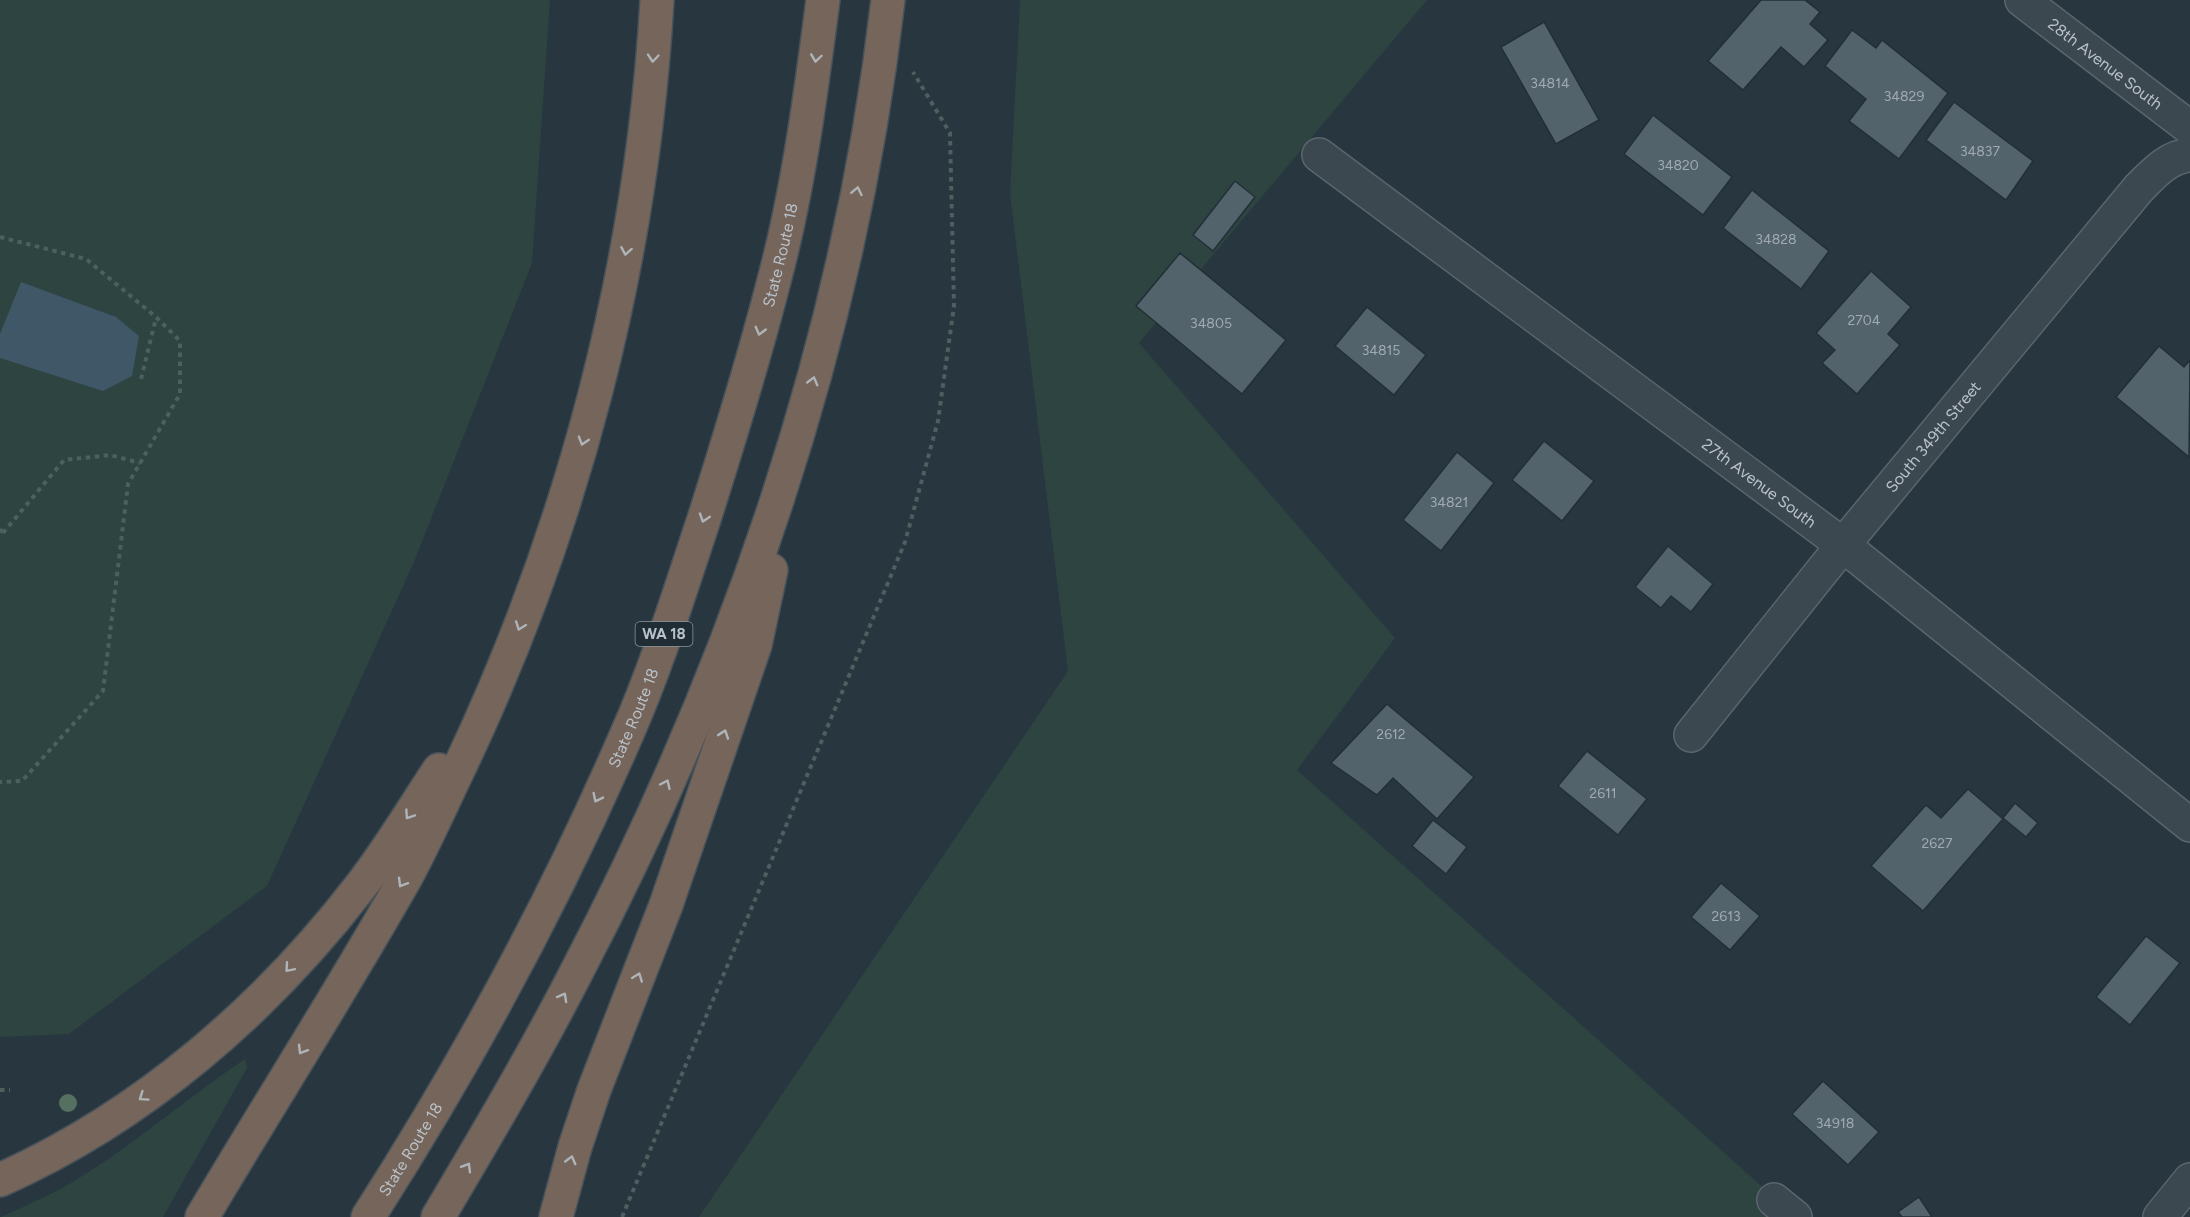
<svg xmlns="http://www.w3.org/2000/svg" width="2190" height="1217" font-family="Figtree,sans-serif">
	<rect width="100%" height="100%" fill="#28363f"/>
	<g fill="#2d4441">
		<path d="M0,0H550L532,263L414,562L267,886L69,1034L0,1037Z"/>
		<path d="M1020,0H1427L1139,343L1395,638L1297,770L1796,1217H699L1068,671L1010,194Z"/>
		<path d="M245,1059L247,1068L163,1217H1C22,1207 44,1198 64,1187C128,1150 184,1100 245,1059Z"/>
	</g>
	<path fill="#3f5767" d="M21,282L116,317L139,336L132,376L103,391L0,358V334Z"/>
	<g fill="#53636c" stroke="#232f37" stroke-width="1.5">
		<path d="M1761,0H1805L1820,12L1810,24L1828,40L1804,67L1781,47L1743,90L1708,61Z"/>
		<path d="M1544,22L1599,120L1556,144L1501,47Z"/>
		<path d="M1852,30L1876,48L1882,40L1948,93L1899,159L1849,121L1866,99L1825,66Z"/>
		<path d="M1954,102L2033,161L2006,200L1926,140Z"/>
		<path d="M1653,115L1732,177L1703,215L1624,154Z"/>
		<path d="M1235,181L1255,197L1213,251L1193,235Z"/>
		<path d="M1752,190L1829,251L1801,289L1723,228Z"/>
		<path d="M1180,253L1286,340L1242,394L1136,306Z"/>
		<path d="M1871,271L1911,307L1888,334L1900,345L1857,394L1822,363L1835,350L1816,333Z"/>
		<path d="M1367,307L1426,355L1394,395L1335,346Z"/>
		<path d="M2159,346L2184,367L2190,360L2189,457L2116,397Z"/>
		<path d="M1544,441L1594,481L1562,521L1512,480Z"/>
		<path d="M1457,452L1494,483L1441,551L1403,520Z"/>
		<path d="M1668,546L1713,584L1691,612L1671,596L1661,608L1635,587Z"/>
		<path d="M1387,704L1474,777L1437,819L1393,778L1377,795L1331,763Z"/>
		<path d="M1587,751L1647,799L1618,835L1558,786Z"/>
		<path d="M1968,789L2003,819L1923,911L1871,866L1926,805L1941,818Z"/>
		<path d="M2015,803L2038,823L2026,837L2003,818Z"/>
		<path d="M1433,820L1467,847L1446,874L1412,846Z"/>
		<path d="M1721,883L1760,916L1730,950L1691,917Z"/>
		<path d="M2146,936L2180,963L2130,1025L2096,997Z"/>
		<path d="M1823,1081L1879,1132L1848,1165L1792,1114Z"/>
		<path d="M1919,1197L1932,1217H1902L1898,1212Z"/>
	</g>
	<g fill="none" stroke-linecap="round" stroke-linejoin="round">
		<g stroke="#5a656d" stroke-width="36">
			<g id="minor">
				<path id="s1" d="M2022,0L2190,128"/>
				<path id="s2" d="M1319,155L1843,545L2190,825"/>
				<path id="s3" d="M1691,735L1843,545L2139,188C2154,173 2168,157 2190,155"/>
				<path d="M1774,1200L1795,1217"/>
				<path d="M2160,1217L2190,1180"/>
			</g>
		</g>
		<g stroke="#47525a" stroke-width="36">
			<g id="highway">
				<path d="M0,1180C143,1116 265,1010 360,887C389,850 413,809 439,770"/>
				<path d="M202,1217C269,1104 341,992 406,877C426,840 443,801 461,764C574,525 642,264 657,0"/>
				<path id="s4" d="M368,1217C466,1064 554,902 626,736C657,666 680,591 704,519C732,431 759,343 781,253C801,170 812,84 823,0"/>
				<path d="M438,1217C486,1136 534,1055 577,971C735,669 849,340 888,0"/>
				<path d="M556,1217L575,1147L594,1090L666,905L755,645L771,570"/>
			</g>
		</g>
		<g stroke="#4c605f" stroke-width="4" stroke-dasharray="4.5 4.5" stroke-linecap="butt">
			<path d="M0,237L86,259L156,317L180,341V394L128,484L103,691L22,781L0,782"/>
			<path d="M141,379L156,318"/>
			<path d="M0,529L3,533L0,536"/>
			<path d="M3,533L64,460L110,455L140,463"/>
			<path d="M0,1090H10"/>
			<path d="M622,1217L905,542L938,421L954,306L950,133L913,72"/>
		</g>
		<use href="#minor" stroke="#3c484f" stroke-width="33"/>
		<use href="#highway" stroke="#75655a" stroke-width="33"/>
	</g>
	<circle fill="#556f60" cx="68" cy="1103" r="9"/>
	<defs><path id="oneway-chevron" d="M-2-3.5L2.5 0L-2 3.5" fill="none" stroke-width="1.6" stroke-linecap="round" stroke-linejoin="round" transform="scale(1.5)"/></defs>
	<g stroke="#afb4b9">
		<use href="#oneway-chevron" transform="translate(653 58) rotate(95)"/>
		<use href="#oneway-chevron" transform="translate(816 58) rotate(98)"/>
		<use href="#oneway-chevron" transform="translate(857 191) rotate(-78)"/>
		<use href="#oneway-chevron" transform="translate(626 251) rotate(100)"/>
		<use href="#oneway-chevron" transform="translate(760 331) rotate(105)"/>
		<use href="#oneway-chevron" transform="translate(813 381) rotate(-75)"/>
		<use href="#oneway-chevron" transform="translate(583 441) rotate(107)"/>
		<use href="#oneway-chevron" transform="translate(704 518) rotate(108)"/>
		<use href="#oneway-chevron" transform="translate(520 626) rotate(110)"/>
		<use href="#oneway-chevron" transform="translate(724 734) rotate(-71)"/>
		<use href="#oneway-chevron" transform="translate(666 784) rotate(-65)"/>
		<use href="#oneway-chevron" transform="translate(597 798) rotate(116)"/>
		<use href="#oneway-chevron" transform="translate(409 815) rotate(124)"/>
		<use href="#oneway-chevron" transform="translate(402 883) rotate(121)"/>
		<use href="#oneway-chevron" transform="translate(289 968) rotate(131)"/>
		<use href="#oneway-chevron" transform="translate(638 977) rotate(-69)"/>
		<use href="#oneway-chevron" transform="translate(563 997) rotate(-61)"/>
		<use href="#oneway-chevron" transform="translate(302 1050) rotate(121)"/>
		<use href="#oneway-chevron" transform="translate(143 1097) rotate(145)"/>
		<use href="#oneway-chevron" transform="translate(571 1160) rotate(-75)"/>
		<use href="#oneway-chevron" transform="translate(467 1167) rotate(-59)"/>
	</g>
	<g text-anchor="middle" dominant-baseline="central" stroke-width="6" stroke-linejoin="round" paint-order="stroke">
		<g font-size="14" fill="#a0aab2">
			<text x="1550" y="83">34814</text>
			<text x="1904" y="96">34829</text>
			<text x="1980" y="151">34837</text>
			<text x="1678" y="165">34820</text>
			<text x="1776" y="239">34828</text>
			<text x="1864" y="320">2704</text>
			<text x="1211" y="323">34805</text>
			<text x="1381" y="350">34815</text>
			<text x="1449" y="502">34821</text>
			<text x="1391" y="734">2612</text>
			<text x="1603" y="793">2611</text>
			<text x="1937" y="843">2627</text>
			<text x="1726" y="916">2613</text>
			<text x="1835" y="1123">34918</text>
		</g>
		<rect fill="#212d35" stroke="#8b959d" stroke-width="1.5" x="635.5" y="622" width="57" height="24" rx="4.5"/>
		<g font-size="15" font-weight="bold" fill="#b9c2ca">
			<text x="664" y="634">WA 18</text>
		</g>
		<g font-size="16" fill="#b9c2ca" stroke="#212d35">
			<text stroke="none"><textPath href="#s1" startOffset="105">28th Avenue South</textPath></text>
			<text stroke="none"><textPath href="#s4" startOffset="1052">State Route 18</textPath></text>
			<text stroke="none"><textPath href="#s3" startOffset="384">South 349th Street</textPath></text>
			<text stroke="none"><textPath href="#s2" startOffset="549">27th Avenue South</textPath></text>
			<text stroke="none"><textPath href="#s4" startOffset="566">State Route 18</textPath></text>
			<text stroke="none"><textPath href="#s4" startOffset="80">State Route 18</textPath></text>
		</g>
	</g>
</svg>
